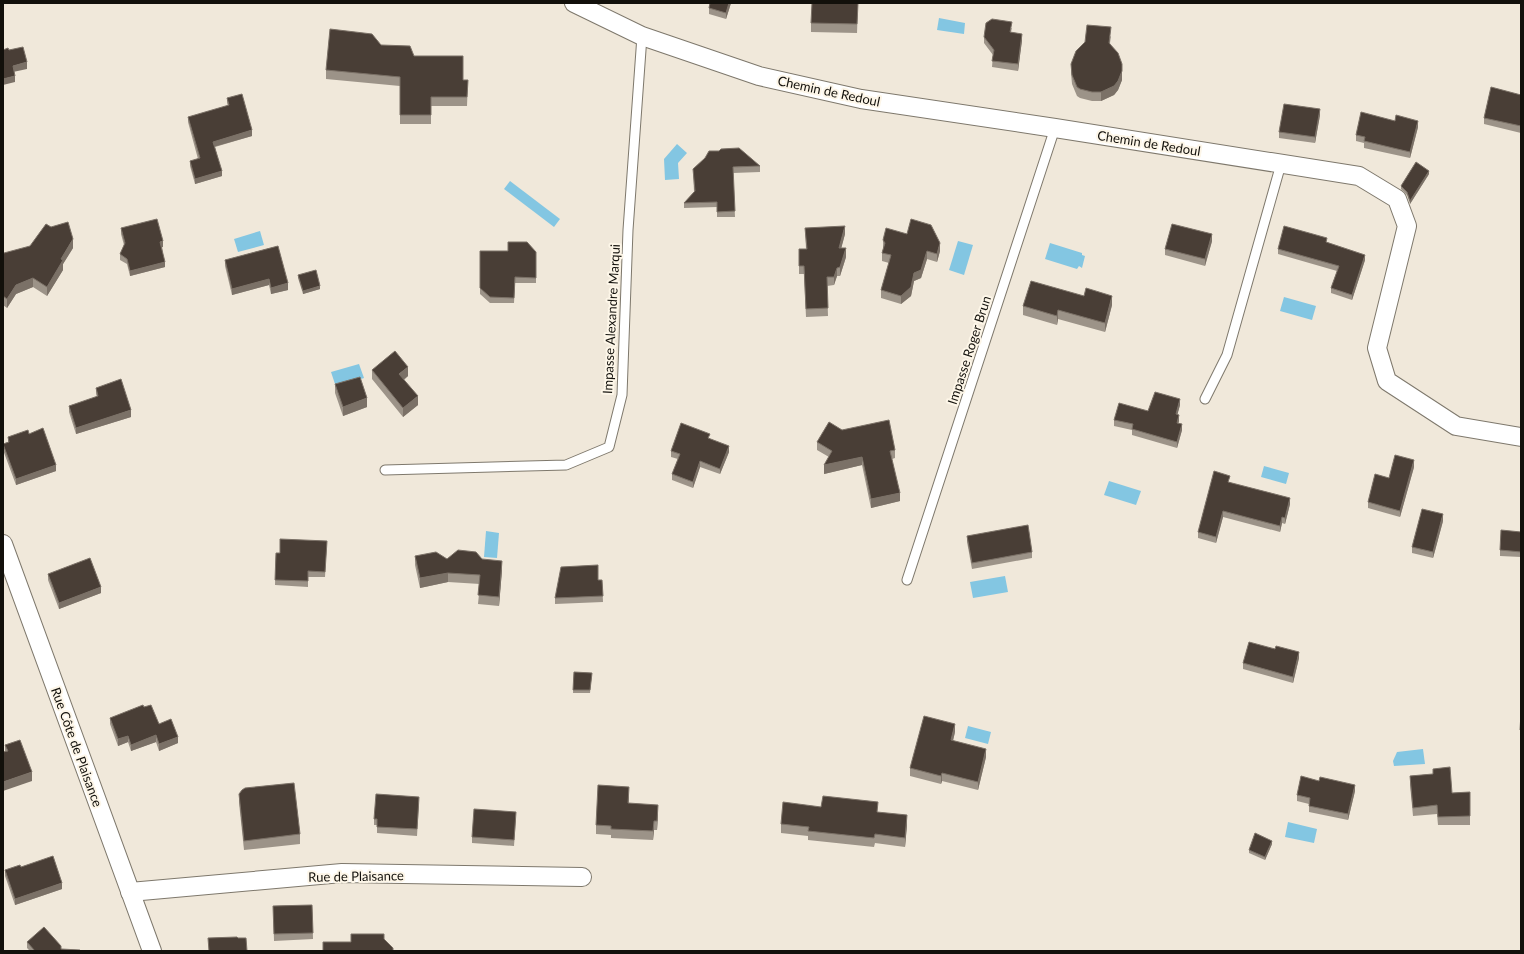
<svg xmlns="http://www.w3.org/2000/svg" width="1524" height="954" font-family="Lato,sans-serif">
	<rect width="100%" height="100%" fill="#f0e8da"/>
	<g fill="#83c6e2">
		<path d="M939,18L965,23L964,34L937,30Z"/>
		<path d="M677,144L687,153L678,163L679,179L665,180L664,159Z"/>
		<path d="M510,181L560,219L554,227L504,189Z"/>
		<path d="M260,231L264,245L238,252L234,239Z"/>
		<path d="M958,241L973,245L964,275L949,270Z"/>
		<path d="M1050,243L1082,253V255L1085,256L1082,268L1079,266L1077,269L1045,259Z"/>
		<path d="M1284,297L1316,306L1312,320L1280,311Z"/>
		<path d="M359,364L364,378L336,387L331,372Z"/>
		<path d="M1264,466L1289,473L1286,484L1261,477Z"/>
		<path d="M1109,481L1141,491L1136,505L1104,495Z"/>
		<path d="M486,531L499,533L497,558L484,557Z"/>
		<path d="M1005,576L1008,592L973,598L970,582Z"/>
		<path d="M968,726L991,732L988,744L965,738Z"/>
		<path d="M1423,749L1425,764L1394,766L1393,761L1397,752Z"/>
		<path d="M1288,822L1317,829L1314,843L1285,837Z"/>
	</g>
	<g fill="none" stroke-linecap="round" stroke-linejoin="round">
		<g stroke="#7e786c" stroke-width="11">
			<g id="lane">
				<path d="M1205,399L1227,355L1281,164"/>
				<path d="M385,470L566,465L609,447L622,395L628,230L642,36"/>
				<path d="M907,580L1055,128"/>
			</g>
		</g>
		<g stroke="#7e786c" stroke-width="20">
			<g id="street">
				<path d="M574,3L642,36L759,76L861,99L1055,128L1359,176L1397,199L1407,226L1377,348L1387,381L1456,426L1521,437"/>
				<path d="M3,544L152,951"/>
				<path d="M130,892L342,873L582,877"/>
			</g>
		</g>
		<use href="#lane" stroke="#fff" stroke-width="9"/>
		<use href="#street" stroke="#fff" stroke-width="18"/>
	</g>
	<g fill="#9c9388">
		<path d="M710,3H731L726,19L709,14V8Z"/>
		<path d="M858,3L857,33L811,32V23Z"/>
		<path d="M1012,28L1011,32L1022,40L1018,71L992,67L993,55L984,43V37Z"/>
		<path d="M1111,36L1110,43L1122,80L1118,90L1114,95L1101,101H1092L1080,98L1077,96L1072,84L1071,73V64Z"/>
		<path d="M381,45L414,56L463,80H468L467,106H431V124H400V86L326,79V70Z"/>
		<path d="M1521,95V133L1484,124V118Z"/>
		<path d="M227,98L252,136L215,147L222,176L195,184L190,166V161L198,159L188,122V117L228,106L227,103Z"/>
		<path d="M1320,115L1315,143L1279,138V132Z"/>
		<path d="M1418,127L1410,158L1364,148V143L1356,141V135Z"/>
		<path d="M760,166V172L733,173L735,217H717V207L684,208V203L694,192L693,169Z"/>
		<path d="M1429,174L1410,204L1407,195L1401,189V186Z"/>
		<path d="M121,228L163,247H162L165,267L130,276L127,264L120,260V254L124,245L121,234Z"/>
		<path d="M805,228L845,234L841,248L846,257L840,276H837L834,285L827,286L828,316L806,317L804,274H799V249H806Z"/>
		<path d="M883,240L940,251L937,262L927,259L921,278L914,281L911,296L901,304L881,298V290L889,263L882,261V253L883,249Z"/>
		<path d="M1212,241L1205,266L1165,255V249Z"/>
		<path d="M1327,242L1365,260L1352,300L1331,293V288L1337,271L1278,254V249Z"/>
		<path d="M278,246L288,290L271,294L269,285L232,295L225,266V260Z"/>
		<path d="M73,248L63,264V270L47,296L33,287L16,294L7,308L3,305V254Z"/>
		<path d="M480,251L536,252V283H515L514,303H490L480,294Z"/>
		<path d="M298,275L320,289L303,294L298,278Z"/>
		<path d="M1084,296L1112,305L1105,332L1058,319L1057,325L1023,315V306Z"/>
		<path d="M372,370L408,376L404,380L418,405L403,417L372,379Z"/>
		<path d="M335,384L367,407L343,416L335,393Z"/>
		<path d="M96,388L131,417L76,434L69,412V406L97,397L96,394Z"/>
		<path d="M1180,405L1177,415L1179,421L1178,423L1182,430L1177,448L1132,435V430L1114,426V420L1148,411Z"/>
		<path d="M842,430L895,450V458L892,459L900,501L871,508L862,465L824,474L829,457L817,450V442Z"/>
		<path d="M29,434L56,471L16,485L3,450V444L8,442V437Z"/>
		<path d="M710,439L729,452L720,474L700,467L693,488L672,480V474L678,459L671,457V451Z"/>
		<path d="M1414,467L1400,517L1368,508V502L1389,478Z"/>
		<path d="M1229,482L1290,504L1285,524L1282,523L1280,532L1223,517L1216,543L1198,538V532Z"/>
		<path d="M1443,521L1433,558L1412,553V547Z"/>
		<path d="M1521,532V557L1500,556V550Z"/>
		<path d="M967,536L1032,552V558L972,569L967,542Z"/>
		<path d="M327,541L325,577H308V587L275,585L276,553H280Z"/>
		<path d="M415,556L447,559H482L502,570L499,606L478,604L480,584L448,582L420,588L415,565Z"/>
		<path d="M48,574L101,593L59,609L48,580Z"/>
		<path d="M598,580H602L603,602L555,604V598Z"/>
		<path d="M1299,658L1293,683L1243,669V663Z"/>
		<path d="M574,672L592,673L590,693H573Z"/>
		<path d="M144,707L159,724L178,743L159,751L156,742L131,751L128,742L118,746L110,724V718Z"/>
		<path d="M1521,713V739H1520V730Z"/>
		<path d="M955,732L953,741L986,757L978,790L942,781L941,784L910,776V768Z"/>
		<path d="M5,745L32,781L5,752Z"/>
		<path d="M1433,769L1452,793L1470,792V825H1438L1437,814L1413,816L1410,785V776L1433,774Z"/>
		<path d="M1355,791L1348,820L1309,812V804L1297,801V795Z"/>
		<path d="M239,794L300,834V844L244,850L239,803Z"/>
		<path d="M629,796V803L658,814L657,830H654L653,840L611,838V835L596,834V825Z"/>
		<path d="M419,803L417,836L377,833V825H374V819Z"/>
		<path d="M878,812L907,825L905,847L875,843L874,847L808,840V836L781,833V824Z"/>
		<path d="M516,818L514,846L472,843V837Z"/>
		<path d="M1272,844L1265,860L1249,853V850Z"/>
		<path d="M5,870L62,889L15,905L5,876Z"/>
		<path d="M312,905L313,939L274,941L273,906Z"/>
		<path d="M27,942L61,949L80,951H30L27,948Z"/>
	</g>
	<g fill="#7b7167">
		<path d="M729,3H731L726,19V13Z"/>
		<path d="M1022,34V40L1018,71V64Z"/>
		<path d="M27,62V69L13,72V66Z"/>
		<path d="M1122,64V80L1118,90L1114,95L1101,101V92Z"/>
		<path d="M15,76V82L3,85V79Z"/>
		<path d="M1320,109V115L1315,143V137Z"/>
		<path d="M1418,121V127L1410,158V152Z"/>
		<path d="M252,130V136L213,147V142Z"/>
		<path d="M222,171V176L195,184V179Z"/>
		<path d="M1429,171V174L1410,204V201Z"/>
		<path d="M845,226V234L839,257V248Z"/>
		<path d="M1212,234V241L1205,266V259Z"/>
		<path d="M73,239V248L63,264V270L47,296V287L61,259Z"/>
		<path d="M163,241V247L160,248V242Z"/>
		<path d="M940,243V251L937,262V254Z"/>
		<path d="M846,248V257L840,276V267Z"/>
		<path d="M927,251V259L921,278L914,281L911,296L901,304V296Z"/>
		<path d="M1365,255V260L1352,300V295Z"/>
		<path d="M165,262V267L130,276V271Z"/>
		<path d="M837,268V276L834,285V277Z"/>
		<path d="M33,278V287L16,294L7,308V299L16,285Z"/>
		<path d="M269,279V285L232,295V289Z"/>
		<path d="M288,283V290L271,294V288Z"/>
		<path d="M320,286V289L303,294V291Z"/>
		<path d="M1112,296V305L1105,332V323Z"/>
		<path d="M1058,310V319L1057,325V316Z"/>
		<path d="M408,367V376L399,383V374Z"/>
		<path d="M418,396V405L403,417V408Z"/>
		<path d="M367,398V407L343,416V407Z"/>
		<path d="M1180,399V405L1176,420V414Z"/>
		<path d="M131,410V417L76,434V428Z"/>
		<path d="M1179,415V421L1177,429V423Z"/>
		<path d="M1182,424V430L1177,448V442Z"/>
		<path d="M729,446V452L720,474V469Z"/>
		<path d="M862,457V465L824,474V465Z"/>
		<path d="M1414,460V467L1400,517V511Z"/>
		<path d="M700,461V467L693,488V482Z"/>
		<path d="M56,465V471L16,485V479Z"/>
		<path d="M900,493V501L871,508V499Z"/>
		<path d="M1290,498V504L1285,524V518Z"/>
		<path d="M1223,511V517L1216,543V537Z"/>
		<path d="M1443,514V521L1433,558V552Z"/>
		<path d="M1282,517V523L1280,532V526Z"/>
		<path d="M502,561V570L499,606V597Z"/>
		<path d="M448,573V582L420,588V578Z"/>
		<path d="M101,587V593L59,609V603Z"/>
		<path d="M1299,652V658L1293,683V677Z"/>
		<path d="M955,724V732L951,748V740Z"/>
		<path d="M156,735V742L131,751V745Z"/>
		<path d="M128,736V742L118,746V739Z"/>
		<path d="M178,737V743L159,751V744Z"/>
		<path d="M986,749V757L978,790V782Z"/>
		<path d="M32,772V781L3,791V782Z"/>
		<path d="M942,773V781L941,784V776Z"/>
		<path d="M1355,785V791L1348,820V814Z"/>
		<path d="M658,805V814L657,830V821Z"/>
		<path d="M907,815V825L905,847V838Z"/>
		<path d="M654,821V830L653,840V831Z"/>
		<path d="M1272,841V844L1265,860V857Z"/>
		<path d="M62,883V889L15,905V899Z"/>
	</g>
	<g fill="#493e36" stroke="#7b7167">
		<path d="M710,3H729L726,13L709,8Z"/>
		<path d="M812,3H858L857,24L811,23Z"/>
		<path d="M992,19L1012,22L1010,32L1022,34L1018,64L992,61L994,50L984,37L986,23Z"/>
		<path d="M1087,25L1111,27L1109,43L1118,53L1122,64V71L1118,81L1114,86L1101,92H1092L1080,89L1077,87L1072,75L1071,64L1076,51L1085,42Z"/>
		<path d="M330,29L372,34L381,45L410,46L414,56H463V80H468L467,97H431V115H400V77L326,70Z"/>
		<path d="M23,47L27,62L13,66L15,76L3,79V50L8,48L9,50Z"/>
		<path d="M1491,87L1521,95V126L1484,118Z"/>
		<path d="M242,94L252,130L213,142L222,171L195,179L190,161L200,158L188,117L229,105L227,98Z"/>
		<path d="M1284,104L1320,109L1315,137L1279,132Z"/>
		<path d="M1361,112L1395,121L1396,115L1418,121L1410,152L1364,141L1365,137L1356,135Z"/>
		<path d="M739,148L760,166L733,167L735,211L717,212V202L684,203L695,191L693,169L705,158L709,151H719L721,149Z"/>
		<path d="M1416,162L1429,171L1410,201L1407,192L1401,186Z"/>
		<path d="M157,219L163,241L160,242L165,262L130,271L127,259L120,254L125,243L121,228Z"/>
		<path d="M911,219L931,225L940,243L937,254L927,251L921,270L914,273L911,287L901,296L881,290L891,255L882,253L885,243L883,240L886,228L907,234Z"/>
		<path d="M68,222L73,239L61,259L63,260L47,287L33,278L16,285L7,299L3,296V254L4,253L30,246L46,224L51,227Z"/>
		<path d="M1172,224L1212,234L1205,259L1165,249Z"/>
		<path d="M845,226L839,248H846L840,267L837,268L834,277H827L828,308L806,309L804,266H799V249H807L805,228Z"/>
		<path d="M1284,226L1327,238L1326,242L1365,255L1352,295L1331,288L1339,266L1278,249Z"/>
		<path d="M508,242H527L536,252V278L515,277L514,298L490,297L480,288V251H508Z"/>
		<path d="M278,246L288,283L271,288L269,279L232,289L225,260Z"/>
		<path d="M316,270L320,286L303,291L298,275Z"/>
		<path d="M1031,281L1084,296L1086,288L1112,296L1105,323L1058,310L1057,316L1023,306Z"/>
		<path d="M395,351L408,367L399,374L418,396L403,408L372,370Z"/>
		<path d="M360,377L367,398L343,407L335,384Z"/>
		<path d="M121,379L131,410L76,428L69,406L98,396L96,388Z"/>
		<path d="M1155,392L1180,399L1176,414L1179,415L1177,423L1182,424L1177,442L1132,429L1133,424L1114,420L1119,403L1148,411Z"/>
		<path d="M889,420L895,450L890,451L900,493L871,499L862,457L824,465L832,451L817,442L829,422L842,430Z"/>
		<path d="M681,423L710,434L708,438L729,446L720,469L700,461L693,482L672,474L680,454L671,451Z"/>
		<path d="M43,428L56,465L16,479L3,444L9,442L8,437L28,430L29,434Z"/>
		<path d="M1395,455L1414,460L1400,511L1368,502L1375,474L1389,478Z"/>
		<path d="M1214,471L1230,476L1228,482L1290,498L1285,518L1282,517L1280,526L1223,511L1216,537L1198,532Z"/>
		<path d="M1422,509L1443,514L1433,552L1412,547Z"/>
		<path d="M1028,525L1032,552L972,563L967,536Z"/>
		<path d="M1501,530L1521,532V552L1500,550Z"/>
		<path d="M280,539L327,541L325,572L308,571V581L275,580L276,553H280Z"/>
		<path d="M458,550L476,552L482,559L502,561L499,597L478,595L480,575L448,573L420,578L415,556L436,552L447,559Z"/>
		<path d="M90,558L101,587L59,603L48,574Z"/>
		<path d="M598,565V580H602L603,596L555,598L561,567Z"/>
		<path d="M1249,642L1275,649L1276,646L1299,652L1293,677L1243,663Z"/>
		<path d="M574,672L592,673L590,690H573Z"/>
		<path d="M143,705L144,707L151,705L159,724L171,719L178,737L159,744L156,735L131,745L128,736L118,739L110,718Z"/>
		<path d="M1521,713V730H1520Z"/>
		<path d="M924,716L955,724L951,740L986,749L978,782L942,773L941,776L910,768Z"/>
		<path d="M20,740L32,772L3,782V752L8,751L5,745Z"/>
		<path d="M1450,767L1452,793L1470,792V816L1438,817L1437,805L1413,808L1410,776L1433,774V769Z"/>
		<path d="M1301,776L1319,781L1320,777L1355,785L1348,814L1309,806L1310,798L1297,795Z"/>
		<path d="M294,783L300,834L244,841L239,794L242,790L245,788Z"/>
		<path d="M598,785L629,787L628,803L658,805L657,821H654L653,831L611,829V826L596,825Z"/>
		<path d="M376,794L419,797L417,829L377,827V819H374Z"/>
		<path d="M823,796L878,802L877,812L907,815L905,838L875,834L874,838L808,831L809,827L781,824L783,802L821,807Z"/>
		<path d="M474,809L516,812L514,840L472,837Z"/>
		<path d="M1255,833L1272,841L1265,857L1249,850Z"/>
		<path d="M53,856L62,883L15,899L5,870L20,865L21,867Z"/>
		<path d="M312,905L313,933L274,934L273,906Z"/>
		<path d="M44,927L61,946V949L80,950V951H35L27,942Z"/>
		<path d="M351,934H384V939L393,948V951H323V942H351Z"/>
		<path d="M237,937L238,938H246L247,951H209L208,938Z"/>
	</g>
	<g text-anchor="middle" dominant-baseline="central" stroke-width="4" stroke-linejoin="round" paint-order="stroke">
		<g font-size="13" fill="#12100b" stroke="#fdf6e8">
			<text transform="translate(829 91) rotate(12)">Chemin de Redoul</text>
			<text transform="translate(1149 143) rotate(9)">Chemin de Redoul</text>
			<text transform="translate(611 319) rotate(-87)">Impasse Alexandre Marqui</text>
			<text transform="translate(969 350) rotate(-72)">Impasse Roger Brun</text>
			<text transform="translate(77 747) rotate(70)">Rue Côte de Plaisance</text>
			<text transform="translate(356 876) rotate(-1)">Rue de Plaisance</text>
		</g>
	</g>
	<rect width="1524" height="954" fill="none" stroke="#12100b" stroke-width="8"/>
</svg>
